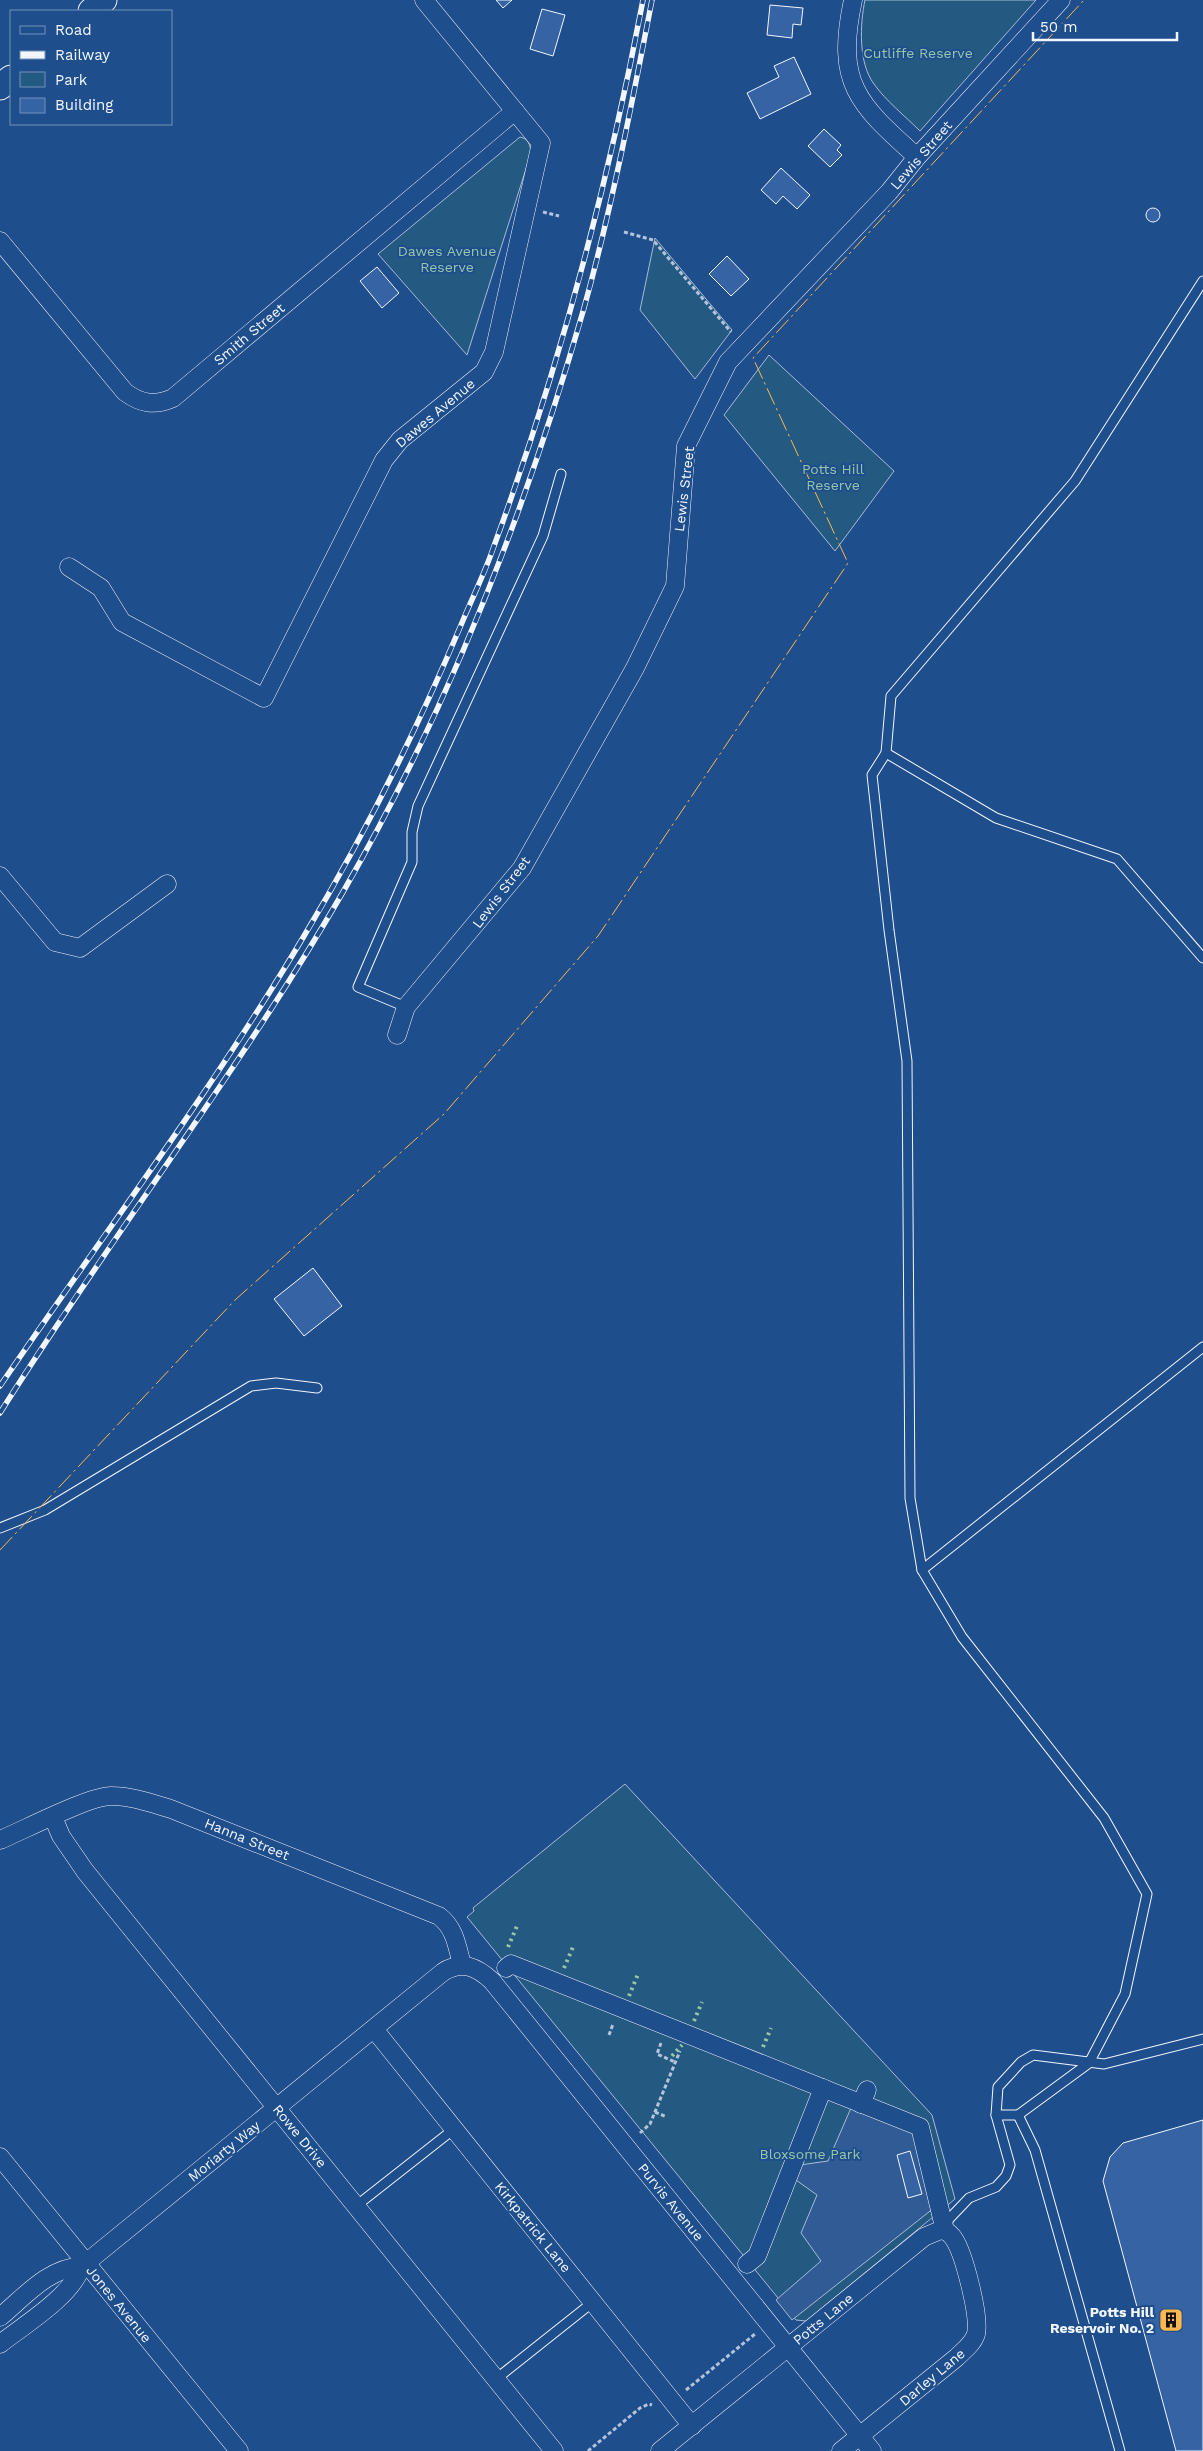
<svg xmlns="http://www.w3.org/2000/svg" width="1203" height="2451" font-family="'Work Sans',sans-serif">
	<rect width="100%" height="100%" fill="#1f4e8c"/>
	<g fill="#245a82" stroke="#a8bbd7">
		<path d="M865,0H1036L920,131C905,116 886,101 874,84C858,63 860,24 865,0Z"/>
		<path d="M520,137C529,139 530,145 531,153L467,355L378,254Z"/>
		<path d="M655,238L732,330L695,379L640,310Z"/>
		<path d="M769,355L894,471L835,551L724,415Z"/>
		<path d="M625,1784L932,2115L955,2199L806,2321L796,2320L467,1917L474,1911L473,1908Z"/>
	</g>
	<path fill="#305b95" stroke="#a8bbd7" d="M854,2101L920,2127L939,2204L792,2320L776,2300L821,2261L801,2233L817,2195L789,2175L793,2166L828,2161Z"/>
	<g fill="#3563a3" stroke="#f2f6ff">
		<path d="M496,0H512L503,8Z"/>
		<path d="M770,5L803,8L801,25L793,24L792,38L767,35Z"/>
		<path d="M542,9L565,15L553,56L530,49Z"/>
		<path d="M794,57L811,94L760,119L747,93L779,77L774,66Z"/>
		<path d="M824,129L841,145L837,150L842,155L830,167L808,146Z"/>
		<path d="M781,168L810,195L797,209L783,196L776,204L761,190Z"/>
		<circle cx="1153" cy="215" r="7"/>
		<path d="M727,256L749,279L731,296L709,274Z"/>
		<path d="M377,267L399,293L382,308L360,281Z"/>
		<path d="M313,1268L342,1306L304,1336L274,1299Z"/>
		<path d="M1203,2120V2451H1176L1103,2181L1110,2157L1123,2143Z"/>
		<path d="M910,2151L922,2194L908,2198L897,2155Z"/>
	</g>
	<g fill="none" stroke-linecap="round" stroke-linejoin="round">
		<g stroke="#f2f6ff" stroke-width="11">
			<g id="lane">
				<path d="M1203,281L1075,481L891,696L886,753L996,818L1117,859L1203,958"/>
				<path d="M886,753L872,775L889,930L907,1061L910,1498L922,1570L962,1637L1104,1818L1147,1894L1125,1994L1089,2063L1018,2115H996"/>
				<path d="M406,1007L358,987L412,862V832L418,806L543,536L561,474"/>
				<path d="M0,1528L45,1510L251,1386L276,1383L317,1388"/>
				<path d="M922,1570L1203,1347"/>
				<path d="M1018,2115L1035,2150L1120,2451"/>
				<path d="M356,2206L454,2129"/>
				<path d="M946,2227L949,2219L969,2198L996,2187L1006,2176L1010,2165L996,2115L998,2087L1021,2062L1033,2055L1104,2064L1203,2039"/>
				<path d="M496,2379L593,2302"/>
			</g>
		</g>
		<g stroke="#f2f6ff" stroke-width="19">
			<g id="street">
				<path d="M853,0C835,84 858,104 917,157"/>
				<path d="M0,241L125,392C141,404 155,406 173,398L515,111"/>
				<path d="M69,567L101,588L122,622L264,698L384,460L400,440L484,372L494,352L541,143L424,0"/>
				<path d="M0,876L55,942L80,948L167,884"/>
				<path d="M397,1035L406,1007L522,868L635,668L675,586L686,446L728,362L889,192L917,157L1061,0"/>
				<path d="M53,1817L61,1836L85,1871L554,2451"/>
				<path d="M0,1840C24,1830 89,1796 111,1796C132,1796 151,1803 171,1809L439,1916C455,1928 457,1946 462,1965"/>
				<path d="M506,1968L511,1964L920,2127L945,2231"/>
				<path d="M374,2029L692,2426"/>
				<path d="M861,2104L867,2090"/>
				<path d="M0,2157L239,2451"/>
				<path d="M747,2264L757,2256L823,2088"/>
				<path d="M0,2317C22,2299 50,2266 81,2267"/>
				<path d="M0,2344C24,2325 72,2296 81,2267L443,1972C462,1960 477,1967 492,1981L872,2451"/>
				<path d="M660,2451L924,2237L943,2229C948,2232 951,2234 954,2239C964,2254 980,2316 976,2334C973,2344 963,2351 956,2358L841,2451"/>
			</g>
		</g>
		<g stroke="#f2f6ff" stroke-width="27">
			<g id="secondary">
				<path d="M91,11L104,0"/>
				<path d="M0,87L11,78"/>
			</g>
		</g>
		<g stroke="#b3c4dc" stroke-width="3" stroke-dasharray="4 2.5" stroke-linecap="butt">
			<path d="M543,212L559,216"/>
			<path d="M624,232L653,240L731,332"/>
			<path d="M609,2035L613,2024"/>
			<path d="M661,2043L657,2054L675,2062"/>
			<path d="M655,2112L667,2117"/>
			<path d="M640,2133L650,2124L680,2051"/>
			<path d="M686,2390L755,2334"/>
			<path d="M588,2451L640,2408L649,2404L652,2405"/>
		</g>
		<use href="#lane" stroke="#1f4e8c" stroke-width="9"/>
		<use href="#street" stroke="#1f4e8c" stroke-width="18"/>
		<use href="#secondary" stroke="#1f4e8c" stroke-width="25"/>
		<g stroke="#f2f6ff" stroke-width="5.5">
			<g id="rail">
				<path d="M0,1386C102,1236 211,1092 304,936C364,836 416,732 461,625C472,598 485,573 494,546C559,369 608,185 643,0"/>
				<path d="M0,1413C111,1236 239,1072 343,892C448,709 526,511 584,308C612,207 632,103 652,0"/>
			</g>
		</g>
		<use href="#rail" stroke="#1f4e8c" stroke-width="4" stroke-dasharray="11" stroke-linecap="butt"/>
		<g stroke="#97c8a6" stroke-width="4" stroke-dasharray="2.5 4" stroke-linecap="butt">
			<path d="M508,1947L517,1926"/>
			<path d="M564,1968L573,1947"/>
			<path d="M629,1996L638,1974"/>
			<path d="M694,2021L702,2002"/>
			<path d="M763,2047L771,2028"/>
			<path d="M672,2056L682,2045"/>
		</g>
		<path stroke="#ffb74d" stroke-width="1" stroke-dasharray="18 4 2.5 4" stroke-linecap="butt" d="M0,1550L235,1300L444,1114L598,936L848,563L753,358L1084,0"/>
	</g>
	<defs>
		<g id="building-square" transform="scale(1.25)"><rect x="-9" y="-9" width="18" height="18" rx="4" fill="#ffb74d" stroke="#1f4e8c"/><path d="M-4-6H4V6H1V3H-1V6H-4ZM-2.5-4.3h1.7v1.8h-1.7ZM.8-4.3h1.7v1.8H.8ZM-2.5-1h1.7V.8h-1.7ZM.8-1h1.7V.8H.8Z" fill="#111"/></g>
	</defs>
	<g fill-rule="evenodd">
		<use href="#building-square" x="1171" y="2320"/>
	</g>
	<g text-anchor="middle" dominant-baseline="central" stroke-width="4" stroke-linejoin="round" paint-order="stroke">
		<g font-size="14" fill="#97c8a6" stroke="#1f4e8c">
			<text x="918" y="53">Cutliffe Reserve</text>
			<text x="447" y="251">Dawes Avenue<tspan x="447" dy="16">Reserve</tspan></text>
			<text x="833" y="469">Potts Hill<tspan x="833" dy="16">Reserve</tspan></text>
			<text x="810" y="2154">Bloxsome Park</text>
		</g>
		<g font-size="14" fill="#f2f6ff" stroke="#1f4e8c">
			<text transform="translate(921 155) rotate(-49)">Lewis Street</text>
			<text transform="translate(249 334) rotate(-40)">Smith Street</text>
			<text transform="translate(435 413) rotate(-40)">Dawes Avenue</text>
			<text transform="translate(684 489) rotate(-83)">Lewis Street</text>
			<text transform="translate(501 892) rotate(-53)">Lewis Street</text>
			<text transform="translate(247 1839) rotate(22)">Hanna Street</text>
			<text transform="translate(300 2136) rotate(51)">Rowe Drive</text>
			<text transform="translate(224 2151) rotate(-39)">Moriarty Way</text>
			<text transform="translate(671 2202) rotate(51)">Purvis Avenue</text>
			<text transform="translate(533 2227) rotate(51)">Kirkpatrick Lane</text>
			<text transform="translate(119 2304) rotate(51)">Jones Avenue</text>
			<text transform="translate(823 2319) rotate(-39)">Potts Lane</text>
			<text transform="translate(932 2377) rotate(-40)">Darley Lane</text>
		</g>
		<g font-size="14" font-weight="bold" fill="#f2f6ff" stroke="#1f4e8c" text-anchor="end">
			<text x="1154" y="2312">Potts Hill<tspan x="1154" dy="16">Reservoir No. 2</tspan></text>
		</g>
	</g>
	<rect x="10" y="10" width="162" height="115" fill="#1f4e8c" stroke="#7391ba"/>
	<rect x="20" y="26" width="25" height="8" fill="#1f4e8c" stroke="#7391ba"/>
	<text x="55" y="35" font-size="15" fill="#f2f6ff">Road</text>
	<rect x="20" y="51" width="25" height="8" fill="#f2f6ff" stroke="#7391ba"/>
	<text x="55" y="60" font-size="15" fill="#f2f6ff">Railway</text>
	<rect x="20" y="72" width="25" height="15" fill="#245a82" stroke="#7391ba"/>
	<text x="55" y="85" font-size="15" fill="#f2f6ff">Park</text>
	<rect x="20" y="98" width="25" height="15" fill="#3563a3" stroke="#7391ba"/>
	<text x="55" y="110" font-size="15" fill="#f2f6ff">Building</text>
	<path d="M1033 32v8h144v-8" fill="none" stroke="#f2f6ff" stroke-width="2.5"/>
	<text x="1040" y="32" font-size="15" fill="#f2f6ff" stroke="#1f4e8c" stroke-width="4" paint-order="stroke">50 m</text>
</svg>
